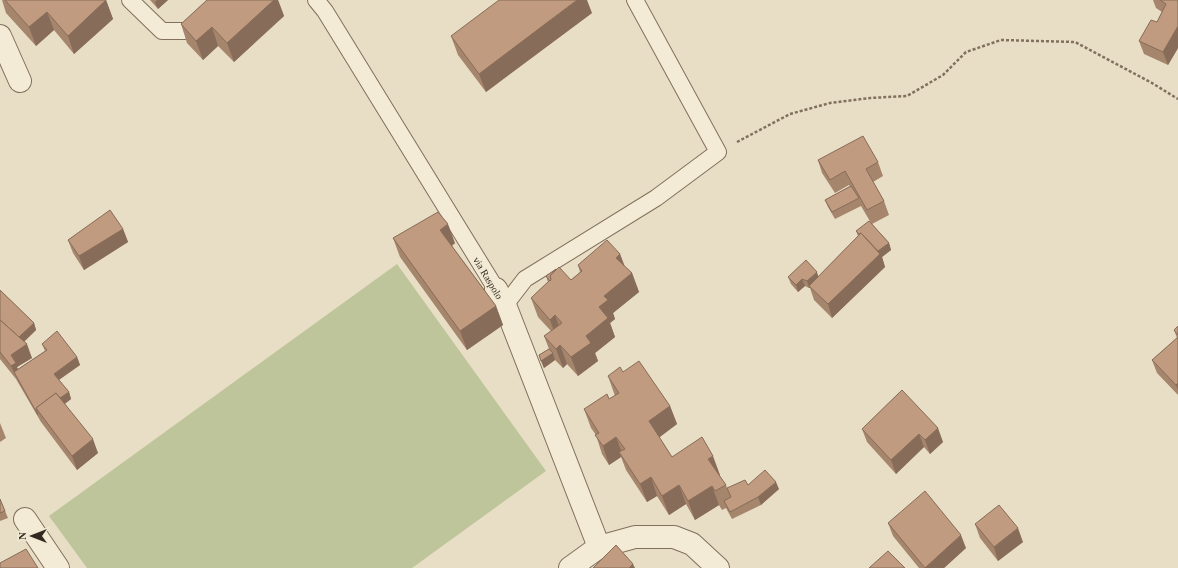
<svg xmlns="http://www.w3.org/2000/svg" width="1178" height="568" font-family="Georgia,serif">
	<rect width="100%" height="100%" fill="#e8dec5"/>
	<path fill="#bfc59a" d="M397,264L546,471L412,568H87L49,516Z"/>
	<g fill="none" stroke-linecap="round" stroke-linejoin="round">
		<g stroke="#80705d" stroke-width="18">
			<g id="lane">
				<path d="M130,0L162,31H188L222,0"/>
				<path d="M316,0L325,11L496,289"/>
				<path d="M505,305L525,279L656,198L718,152L635,0"/>
			</g>
		</g>
		<g stroke="#80705d" stroke-width="24">
			<g id="street">
				<path d="M0,36L20,81"/>
				<path d="M496,289L505,305L599,547L570,568"/>
				<path d="M25,519L58,568"/>
				<path d="M599,547L635,537H674L692,544L718,568"/>
			</g>
		</g>
		<path stroke="#80705d" stroke-width="2.5" stroke-dasharray="3 2" stroke-linecap="butt" d="M737,142L790,114L830,103L870,98L907,96L943,75L966,52L1001,40L1075,42L1152,83L1178,99"/>
		<use href="#lane" stroke="#f4ebd7" stroke-width="16"/>
		<use href="#street" stroke="#f4ebd7" stroke-width="22"/>
	</g>
	<g fill="#a6856d">
		<path d="M2,0H106L113,19L74,54L54,30L36,46L6,13Z"/>
		<path d="M150,0H168L158,9Z"/>
		<path d="M207,0H278L284,16L234,62L218,46L203,60L187,43L181,24Z"/>
		<path d="M1153,0H1178V48L1168,65L1144,54L1139,41L1157,22L1162,12L1156,8Z"/>
		<path d="M592,13L486,92L458,55L451,36Z"/>
		<path d="M818,160L878,162L883,176L873,182L884,201L889,215L872,224L889,243L891,250L882,257L885,267L832,318L814,300L810,288H809L805,286L798,292L791,284L788,277H818L858,236L856,231L871,223L861,206L835,219L828,207L825,200L850,186L849,185L835,193L822,173Z"/>
		<path d="M123,229L128,242L84,270L73,253L68,240Z"/>
		<path d="M393,238L455,243L452,246L496,306L503,325L467,350L400,257Z"/>
		<path d="M620,254L624,266L632,273L639,292L613,313L615,319L610,323L615,337L595,353L598,361L578,376L567,364L563,368L555,360L544,368L539,355L549,349L544,336L551,331L538,317L531,298L548,282L546,276L571,280L580,272L578,265Z"/>
		<path d="M0,290L34,323L36,330L24,342L32,358L17,367L18,369L45,351L42,344L77,357L80,365L59,380L69,392L71,399L65,404L98,453L77,470L41,422L16,379L0,359Z"/>
		<path d="M1178,326V395L1157,373L1152,360L1177,338L1174,330Z"/>
		<path d="M623,372L670,406L677,424L659,437L672,457L720,475H719L726,485L727,488L748,485L779,489L761,505L732,519L726,508L722,510L719,505L695,520L686,504L669,515L657,496L647,502L626,470L621,457L609,465L602,454L596,435L591,428L584,409L609,399L615,396L608,376Z"/>
		<path d="M902,390L943,442L930,454L924,447L896,474L867,442L862,429Z"/>
		<path d="M0,423L6,438L0,442Z"/>
		<path d="M0,499L8,518L0,521Z"/>
		<path d="M888,523L966,548L944,568H919L893,536Z"/>
		<path d="M975,524L1023,542L998,561L980,538Z"/>
	</g>
	<g fill="#876c59">
		<path d="M106,0L113,19L74,54L68,36Z"/>
		<path d="M157,0H168L158,9L155,2Z"/>
		<path d="M274,0H278L284,16L234,62L227,43Z"/>
		<path d="M577,0H587L592,13L486,92L479,74Z"/>
		<path d="M47,12L54,30L36,46L29,27Z"/>
		<path d="M1178,26V48L1168,65L1163,52Z"/>
		<path d="M212,27L218,46L203,60L196,41Z"/>
		<path d="M448,224L455,243L447,249L440,230Z"/>
		<path d="M123,229L128,242L84,270L79,256Z"/>
		<path d="M889,243L891,250L882,257L885,267L832,318L828,304L876,253Z"/>
		<path d="M620,254L627,272L616,258Z"/>
		<path d="M817,272L819,279L809,286L810,288H809L807,281Z"/>
		<path d="M632,273L639,292L613,313L615,319L610,323L615,337L595,353L598,361L578,376L571,357L586,336L604,296Z"/>
		<path d="M802,279L805,286L798,292L796,285Z"/>
		<path d="M496,306L503,325L467,350L460,331Z"/>
		<path d="M555,315L562,334L557,339L550,320Z"/>
		<path d="M34,323L36,330L19,346L17,339Z"/>
		<path d="M27,344L32,358L17,367L20,376L14,372L11,366V355Z"/>
		<path d="M560,345L567,364L563,368L556,349Z"/>
		<path d="M553,353L555,360L544,368L541,361Z"/>
		<path d="M77,357L80,365L57,381L54,374Z"/>
		<path d="M1178,383V390L1176,385Z"/>
		<path d="M69,392L71,399L44,419L40,413Z"/>
		<path d="M670,406L677,424L656,440L649,421Z"/>
		<path d="M938,428L943,442L930,454L925,440Z"/>
		<path d="M919,434L924,447L896,474L891,460Z"/>
		<path d="M616,437L623,456L619,452L621,457L609,465L603,446Z"/>
		<path d="M93,439L98,453L77,470L72,456Z"/>
		<path d="M713,456L720,475L715,478L708,459Z"/>
		<path d="M651,477L657,496L647,502L640,484Z"/>
		<path d="M776,482L779,489L761,505L758,497Z"/>
		<path d="M679,485L686,504L669,515L662,496Z"/>
		<path d="M712,486L719,505L695,520L688,501Z"/>
		<path d="M1018,528L1023,542L998,561L994,547Z"/>
		<path d="M961,535L966,548L944,568H925Z"/>
		<path d="M633,564L635,568H629Z"/>
	</g>
	<g fill="#c19b7f" stroke="#876c59">
		<path d="M5,0H106L68,36L47,12L29,27Z"/>
		<path d="M207,0H274L227,43L212,27L196,41L181,24Z"/>
		<path d="M499,0H577L479,74L451,36Z"/>
		<path d="M1160,0H1178V26L1163,52L1139,41L1151,20L1157,22L1166,4Z"/>
		<path d="M863,136L878,162L866,169L884,201L867,210L845,171L830,180L818,160Z"/>
		<path d="M851,186L859,198L832,212L825,200Z"/>
		<path d="M110,210L123,229L79,256L68,240Z"/>
		<path d="M438,212L448,224L440,230L496,306L460,331L393,238Z"/>
		<path d="M869,221L889,243L878,251L861,233L859,234L856,231Z"/>
		<path d="M861,233L880,254L828,304L809,286Z"/>
		<path d="M607,240L620,254L616,258L632,273L604,296L608,300L599,307L608,318L586,336L591,343L571,357L560,345L556,349L544,336L562,323L555,315L550,320L531,298L551,279L550,276L559,267L571,280L582,271L578,265Z"/>
		<path d="M806,260L817,272L807,281L802,279L796,285L788,277Z"/>
		<path d="M556,269L550,276L551,280L550,281L546,276Z"/>
		<path d="M0,290L34,323L19,337L0,320Z"/>
		<path d="M0,320L27,344L11,355L16,363L11,366L0,352Z"/>
		<path d="M1178,326V335L1174,330Z"/>
		<path d="M57,331L77,357L54,374L69,392L60,398L56,393L36,408L38,415L14,372L47,350L42,344Z"/>
		<path d="M1178,337V383L1176,385L1152,360Z"/>
		<path d="M549,349L553,353L541,361L539,355Z"/>
		<path d="M639,361L670,406L649,421L672,457L702,437L713,456L708,459L726,485L715,491L712,486L688,501L679,485L662,496L651,477L640,484L619,452L625,449L616,437L603,446L595,435L599,433L584,409L607,394L609,399L619,393L608,376L620,367L623,372Z"/>
		<path d="M902,390L938,428L925,440L919,434L891,460L862,429Z"/>
		<path d="M56,393L93,439L72,456L36,408Z"/>
		<path d="M765,470L776,482L758,497L730,512L724,501L731,497L727,488L745,480L748,485Z"/>
		<path d="M925,491L961,535L925,568L888,523Z"/>
		<path d="M0,499L5,511L0,513Z"/>
		<path d="M999,505L1018,528L994,547L975,524Z"/>
		<path d="M616,545L633,564L629,568H593Z"/>
		<path d="M26,549L38,568H0V563Z"/>
		<path d="M888,551L905,568H869Z"/>
	</g>
	<g text-anchor="middle" dominant-baseline="central" stroke-width="3" stroke-linejoin="round" paint-order="stroke">
		<g font-size="10" fill="#32291f" stroke="#f0e8d3">
			<text transform="translate(488 278) rotate(59)">via Raspolo</text>
		</g>
	</g>
	<g transform="translate(32 536) rotate(270)" stroke="#f0e8d3" stroke-width="3" paint-order="stroke">
	<path d="M0-3L7 15L0 10L-7 15Z" fill="#32291f"/>
	<text y="-6" font-size="11" font-weight="bold" text-anchor="middle" fill="#32291f">N</text>
	</g>
</svg>
